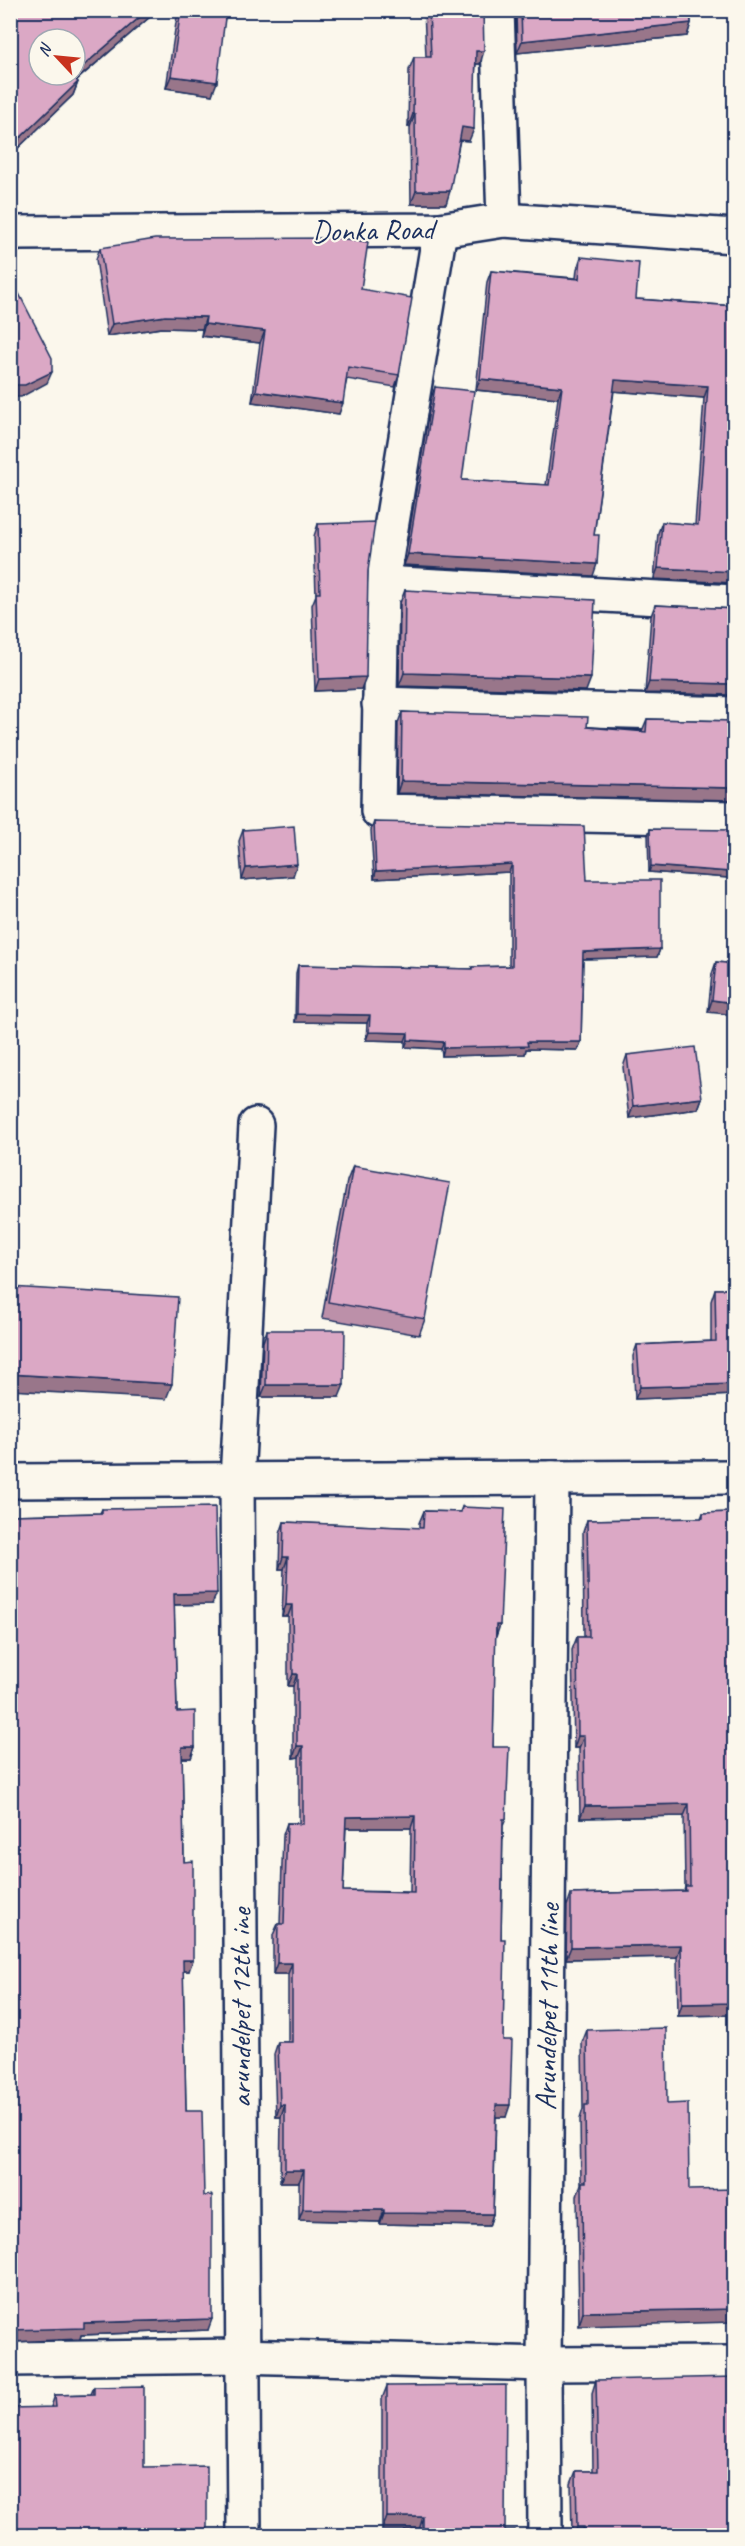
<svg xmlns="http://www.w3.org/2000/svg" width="745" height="2546" font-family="Caveat,sans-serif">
	<rect width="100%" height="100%" fill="#fbf7ec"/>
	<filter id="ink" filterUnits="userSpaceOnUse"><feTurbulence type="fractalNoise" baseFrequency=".0167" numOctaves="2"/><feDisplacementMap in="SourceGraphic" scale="12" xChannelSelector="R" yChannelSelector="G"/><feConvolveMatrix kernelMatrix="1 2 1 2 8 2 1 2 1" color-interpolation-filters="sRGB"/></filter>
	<g filter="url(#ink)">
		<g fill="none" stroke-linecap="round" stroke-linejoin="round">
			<g stroke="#1b2f5e" stroke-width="38">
				<g id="minor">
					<path d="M497,10L504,220"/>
					<path d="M440,230L382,583L378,811L734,818"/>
					<path d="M10,236L16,233L440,230L504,220L734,236"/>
					<path d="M382,583L734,602"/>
					<path d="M379,704L734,714"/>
					<path d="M10,1481L734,1477"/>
					<path d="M10,2359L242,2356L544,2364L734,2363"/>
					<path d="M244,2536L237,1480L256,1125"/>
					<path d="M545,2536L544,2364L552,1478"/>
				</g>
			</g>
			<use href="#minor" stroke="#fbf7ec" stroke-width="33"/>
		</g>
		<g fill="#bc90a9" stroke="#1b2f5e" stroke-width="1.5" fill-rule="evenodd">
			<path d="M10,10H158L76,81L78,82L73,95L15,151L10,146Z"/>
			<path d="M178,10H234L225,17L212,95L166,88Z"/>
			<path d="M424,10H483L480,64H476L469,141L460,140L446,204H411L410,127H408L409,70L414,57H426Z"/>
			<path d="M516,10H690L691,23L687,36L517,53Z"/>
			<path d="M735,41V54L732,49Z"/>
			<path d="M100,248L361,289L399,375L395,387L347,379L339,414L252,402L260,343L201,336L202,329L161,328L107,336L96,259Z"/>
			<path d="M581,257L636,299L735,306V583L654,579L658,533L662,522L695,525L704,398L614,391L594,535L593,576L404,565L431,398L435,387L462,480L546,485L558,398L476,390L487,282L491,271L576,278L577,269Z"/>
			<path d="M318,524L368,571L361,689L315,691L312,605L316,595L314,536Z"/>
			<path d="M405,590L586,691L399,686L400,603Z"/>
			<path d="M655,605L735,609V695L645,693L651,616Z"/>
			<path d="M402,712L642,731L647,719L735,721L397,793L398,723Z"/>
			<path d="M374,822L587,880L660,949L657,957L583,959L581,1042L578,1050L526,1049L525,1054L442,1056L441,1049L405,1047V1041L366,1040L367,1023L295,1022L296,973L298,965L471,969L472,967L509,966V872L374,879L371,830Z"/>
			<path d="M650,829L731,872L729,878L649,872L648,835Z"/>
			<path d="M243,830L293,876L242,880L239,841Z"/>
			<path d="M716,962L735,964L708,1012L712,974Z"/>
			<path d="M627,1055L702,1098L698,1109L629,1118L623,1067Z"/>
			<path d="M353,1166L425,1319L419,1335L322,1318L347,1181Z"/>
			<path d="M715,1289H735V1395L635,1399L633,1356L637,1345L711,1341V1301Z"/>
			<path d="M267,1330L339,1397H261L263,1342Z"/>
			<path d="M462,1507L495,1637L493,1747L506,1819L503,1826L501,1939L503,2040L506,2117H496L493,2214L489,2226L380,2224V2222L299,2220V2182H280L281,2117H276L274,2054L278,2042H288V1974H273V1935L278,1924H280L283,1835L287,1823H299V1757L293,1758V1686H288V1616H282L284,1569H279L280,1534L284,1522L419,1528V1523L424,1511L460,1512ZM346,1828H411L410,1892L343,1891Z"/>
			<path d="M102,1509L212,1604L174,1605L177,1712L195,1747L191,1758H182L184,1862L189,1971H183L186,2111L208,2330L81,2335L80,2339L10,2342V1515L100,1513Z"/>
			<path d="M735,1512V2108H731L729,2015L678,2016L677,1957L566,1959L567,1906L571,1894L684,1891L685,1887L684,1816L580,1818L579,1748H574L572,1650L577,1637H584L583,1532L587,1520L701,1518L703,1513Z"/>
			<path d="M587,2030L667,2104L579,2326L577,2196L581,2184L580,2119L583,2109L582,2043Z"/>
			<path d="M596,2380L735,2535H572L571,2484L576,2471H593L592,2393Z"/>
			<path d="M387,2386L505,2530L514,2535H419V2530H382V2399Z"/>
			<path d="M94,2387L144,2467L51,2407L55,2395L91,2394Z"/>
		</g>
		<g fill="#99768a" stroke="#1b2f5e" stroke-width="1.5">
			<path d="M148,10H158L67,88L72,75H75V73Z"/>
			<path d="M225,10H234L222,19Z"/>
			<path d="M691,23L687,36L517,53L522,41Z"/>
			<path d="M476,51H484L480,64H471Z"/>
			<path d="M171,76L217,82L212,95L166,88Z"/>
			<path d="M78,82L73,95L15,151L20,138Z"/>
			<path d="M413,114H415L410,127H408Z"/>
			<path d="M462,127L474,129L469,141L458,140Z"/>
			<path d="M416,191H450L446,204H411Z"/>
			<path d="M165,316L206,317L202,329L161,328L107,336L112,324Z"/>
			<path d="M205,324L265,331L260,343L201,336Z"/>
			<path d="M52,372L47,383L21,397H10V388L12,385Z"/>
			<path d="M480,379L562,387L558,398L476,390Z"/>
			<path d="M615,380L708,386L704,398L611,391Z"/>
			<path d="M256,391L343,403L339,414L252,402Z"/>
			<path d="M408,554L597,564L593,576L404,565Z"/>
			<path d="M658,568L735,572V583L654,579Z"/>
			<path d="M404,673L591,678L586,691L399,686Z"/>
			<path d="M366,677L361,689L315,691L319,679Z"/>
			<path d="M649,682L735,684V695L645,693Z"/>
			<path d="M401,781L735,788V800L397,793Z"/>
			<path d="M297,864L293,876L242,880L246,868Z"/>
			<path d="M512,864L509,872L374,879L376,871Z"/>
			<path d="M651,866L731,872L729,878L649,872Z"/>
			<path d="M660,949L657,957L580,959L583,952Z"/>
			<path d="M712,1000L735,1003V1015L708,1012Z"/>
			<path d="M297,1014L370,1015L367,1023L295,1022Z"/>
			<path d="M369,1032L408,1033L405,1041L366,1040Z"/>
			<path d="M408,1040L444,1042L441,1049L405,1047Z"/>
			<path d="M527,1042H581L578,1050L526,1049L525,1054L442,1056L444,1048Z"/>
			<path d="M702,1098L698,1109L629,1118L633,1106Z"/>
			<path d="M10,1374L172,1384L166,1399L10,1390Z"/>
			<path d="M735,1384V1395L635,1399L640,1387Z"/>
			<path d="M266,1385H344L339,1397H261Z"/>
			<path d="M283,1557H288L284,1569H279Z"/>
			<path d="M217,1593L212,1604L170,1605L174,1594Z"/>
			<path d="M286,1605H292L288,1616H282Z"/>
			<path d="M496,1625H500L496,1637Z"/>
			<path d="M293,1674H297L293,1686H288Z"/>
			<path d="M578,1736H584L579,1748H574Z"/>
			<path d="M297,1746H303L299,1757L293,1758Z"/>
			<path d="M182,1747H195L191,1758H177Z"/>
			<path d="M689,1804L684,1816L580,1818L585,1806Z"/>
			<path d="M415,1816L411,1828H342L346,1817Z"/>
			<path d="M681,1945L677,1957L566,1959L571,1947Z"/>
			<path d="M183,1960H193L189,1971H179Z"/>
			<path d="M277,1963H292L288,1974H273Z"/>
			<path d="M734,2003L729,2015L678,2016L682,2004Z"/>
			<path d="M735,2098V2108H731Z"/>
			<path d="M280,2105H285L281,2117H276Z"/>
			<path d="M496,2105H510L506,2117H492Z"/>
			<path d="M285,2170H304L299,2182H280Z"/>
			<path d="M303,2209L384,2210L380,2222L299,2220Z"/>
			<path d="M384,2213L493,2214L489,2226L380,2224Z"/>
			<path d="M735,2309V2322L579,2326L583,2312Z"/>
			<path d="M212,2319L208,2330L81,2335L80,2339L10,2342V2330L84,2323Z"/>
			<path d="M387,2517H423L419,2530H382Z"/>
			<path d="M577,2527H584L580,2535H574Z"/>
		</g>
		<g fill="#dba8c5" stroke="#1b2f5e" stroke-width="1.5" fill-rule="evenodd">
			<path d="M10,10H148L75,73V39H39V75H72V76L78,82L20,138L10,129Z"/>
			<path d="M181,10H226L217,82L171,76Z"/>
			<path d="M429,10H483L484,51H476L474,129L462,127L450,191H416L415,114H413L414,57H431Z"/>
			<path d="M521,10H690L691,23L522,41Z"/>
			<path d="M338,238L368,242L361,289L412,298L399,375L348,367L343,403L256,391L265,331L205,324L206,317L165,316L112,324L100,248L155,239Z"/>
			<path d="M581,257L639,263L636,299L735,306V572L658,568L662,522L698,525L708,386L615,380L594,535H599L597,564L408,554L435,387L474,391L462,480L549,485L562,387L480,379L491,271L579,279Z"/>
			<path d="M10,276L52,358V372L25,385H12L10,383Z"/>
			<path d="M375,522L368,571L366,677L319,679L316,593H320L318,524Z"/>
			<path d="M405,590L595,600L591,678L404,673Z"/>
			<path d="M655,605L735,609V684L649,682Z"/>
			<path d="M402,712L588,717L587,727L646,732L647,719L735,721V788L401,781Z"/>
			<path d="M374,822L584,826L587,880H660V949L583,952L581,1042H527L528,1046L444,1048V1042L408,1040V1033L369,1032L370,1015L297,1014L298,965L472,969V967L512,966V864L376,871Z"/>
			<path d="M294,826L297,864L246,868L243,830Z"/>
			<path d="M650,829L735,830L731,872L651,866Z"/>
			<path d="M716,962L735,964V1003L712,1000Z"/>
			<path d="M695,1047L702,1098L633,1106L627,1055Z"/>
			<path d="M353,1166L450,1183L425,1319L328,1302Z"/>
			<path d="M10,1287L178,1297L172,1384L10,1374Z"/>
			<path d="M715,1289H735V1384L640,1387L637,1345L716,1341Z"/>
			<path d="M267,1330H345L344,1385H266Z"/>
			<path d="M215,1507L217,1593L174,1594L177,1712L195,1711V1747H182L184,1862L193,1861V1960H183L186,2111H202L204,2196L212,2195V2319L84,2323V2328L10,2330V1664H13L12,1589H10V1515L102,1513V1509Z"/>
			<path d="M462,1507L505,1509L500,1625H496L493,1747H509L506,1819H503L501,1939H505L503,2040H512L510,2105H496L493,2214L384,2213V2210L303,2209L304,2170H285V2105H280L278,2042H292V1963H277L278,1924H284L287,1823L303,1824V1746H297V1674H293L292,1605H286L288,1557H283L284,1522L423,1528L424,1511L461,1512ZM415,1816L414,1893L343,1891L346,1817Z"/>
			<path d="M735,1512V2049L734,2003L682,2004L681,1945L571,1947V1894L686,1891L685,1886H690L689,1804L585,1806L584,1736H578L577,1637H589L587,1520L703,1518V1513Z"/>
			<path d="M666,2028L667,2104L688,2103L689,2190L735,2189V2309L583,2312L582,2182H586L585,2105H588L587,2030Z"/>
			<path d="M735,2377V2535H584V2527H577L576,2471H598L596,2380Z"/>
			<path d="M506,2385L505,2530H514V2535H423V2517H387V2386Z"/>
			<path d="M144,2386V2467L207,2466V2535H10V2408L56,2407L55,2395L94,2394V2387Z"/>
		</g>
	</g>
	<g text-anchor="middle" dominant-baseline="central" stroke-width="4.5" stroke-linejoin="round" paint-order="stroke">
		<g font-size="30" fill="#1b2f5e" stroke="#fbf7ec">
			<text transform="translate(373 230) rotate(-1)">Donka Road</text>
			<text transform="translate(547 2007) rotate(-89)">Arundelpet 11th line</text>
			<text transform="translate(240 2008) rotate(-90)">arundelpet 12th ine</text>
		</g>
	</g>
	<rect width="745" height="2546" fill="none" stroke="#fbf7ec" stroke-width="36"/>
	<rect x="18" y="18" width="709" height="2510" fill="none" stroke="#1b2f5e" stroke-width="2" filter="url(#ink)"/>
	<g transform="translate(57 57) rotate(296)"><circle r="28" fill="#fbf7ec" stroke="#a1a7b3" stroke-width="1.5"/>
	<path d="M0-4.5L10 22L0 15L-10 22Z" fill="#c8321e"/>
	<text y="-9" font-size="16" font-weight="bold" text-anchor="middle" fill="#1b2f5e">N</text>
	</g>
</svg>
